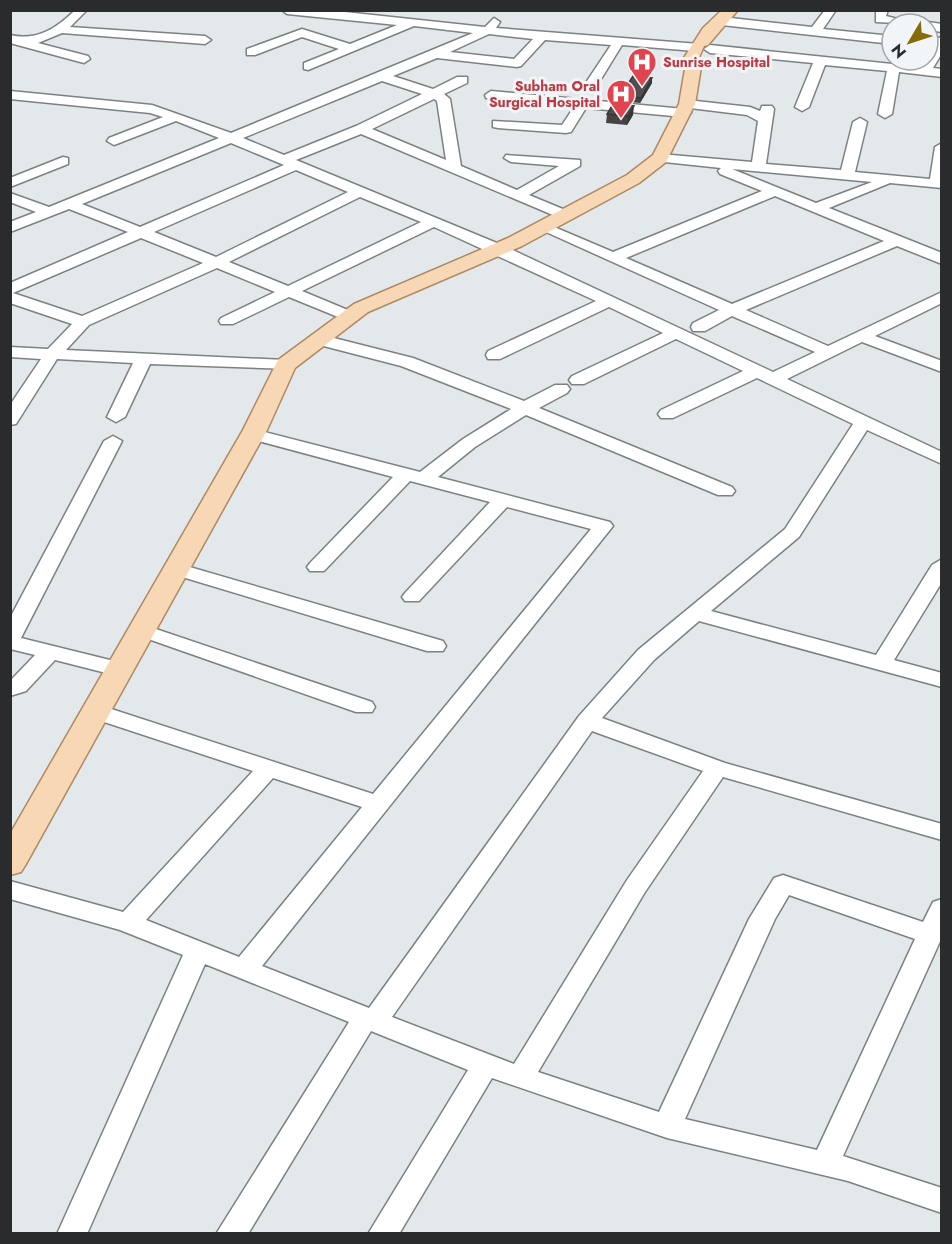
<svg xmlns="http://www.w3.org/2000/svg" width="952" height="1244" font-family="Jost,sans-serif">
	<rect width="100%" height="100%" fill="#e3e8eb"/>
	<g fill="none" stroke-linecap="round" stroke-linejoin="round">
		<g stroke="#7d8184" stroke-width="3">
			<g id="minor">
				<path d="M75,10H87L70,27L205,36L211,40L205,44L62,33L38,43L88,56L90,59L84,63L10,43V35C37,41 56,29 75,10Z"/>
				<path d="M282,10H326L485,27L494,18L500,22L496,28L699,44L701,47L695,51L622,45L598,84L593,85L587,81L611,45L545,40L521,66L517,67L437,58L393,76L433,89L457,77H467V83L444,94L450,99L461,166L517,190L559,166L511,162L504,158L506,155L580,160V166L529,195L570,212L572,215L570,218H560L361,134L296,160L504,246L773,372L815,352L732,316L705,331H693L691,327L693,323L719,310L535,227L537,224H547L613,252L762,191L720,174L718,171L721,168L655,161L653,158L660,154L752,162L758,121L747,115L682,107L680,104L687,100L750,107L760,111L762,106H772L774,109L766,164L841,170L853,122L860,118L867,122L855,172L930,179L935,147L942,143V188L890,183L829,208L942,253V264L897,246L746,310L828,346L942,292V303L875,336L942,361V372L862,342L787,379L942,452V464L867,430L799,537L711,611L876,655L932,565L942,559V582L894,660L942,673V687L699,621L654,660L602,718L725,763L942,824V840L723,777L645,892L538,1072L659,1112L749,919L774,878L783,875L792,878L923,922L933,902L942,899V937L843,1156L942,1188V1213L848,1181L667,1138L492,1078L399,1234H368L468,1070L371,1031L248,1234H216L349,1022L205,964L87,1234H57L183,955L120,930L10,899V881L123,912L253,771L86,716L83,711L86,706H102L373,794L591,529L507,507L419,601H405L402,597L405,593L490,502L410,481L324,571H310L307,567L310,563L393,477L247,438L244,434L247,430L253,429L420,472L463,439L511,409L401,366L312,343L310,339L312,335L318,334L413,358L524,401L555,385H567L570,389L567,393L539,408L732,487L735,491L732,495H718L526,415L475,447L438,477L610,522L613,526L262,966L369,1008L579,716L638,650L785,529L853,424L757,378L673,418H661L658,414L661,410L743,371L676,339L584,384H572L569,380L572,376L663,333L609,307L500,359H488L486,355L488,351L596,301L434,227L302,291L355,313L357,316L355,319H343L289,297L233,324H221L219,321L221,318L275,292L217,268L89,325L66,350L286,360L292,361L295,365L292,369L150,364L125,417L116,422L107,417L133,363L57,359L16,424L10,425V405L41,359L10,357V347L48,349L72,324L10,303V283L128,232L69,209L10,232V222L36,212L10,202V193L49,207L219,138L176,121L114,145L107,141L109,138L163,117L150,113L10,99V91L152,105L231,133L473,33L414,26L308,70L304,69V63L339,49L302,37L255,55H247V49L302,29L350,44L397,25L287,14ZM489,34L533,39L514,59L450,52ZM382,81L422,94L356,126L284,155L243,138ZM434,99L437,101L446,160L372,129ZM231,143L284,165L140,227L82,204ZM732,169L872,182L816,203ZM296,170L348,192L216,257L154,232ZM775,196L884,241L732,304L626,258ZM360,197L421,222L288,286L229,262ZM141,238L203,263L82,316L13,293ZM592,731L703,771L627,880L514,1064L392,1017ZM273,778L362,807L239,957L146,920ZM789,895L915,939L817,1150L685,1119L775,919Z"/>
				<path d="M825,10H836L823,29L892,36V44L722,25L716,21L722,17L812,27Z"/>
				<path d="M876,10H888L886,16L918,24L876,22Z"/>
				<path d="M928,22L942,24V32L928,30V24H923Z"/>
				<path d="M942,37V53L933,68L942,69V77L899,72L892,114L885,118L878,114L887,71L825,65L809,107L802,111L795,107L813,63L710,53L704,49L710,45L921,67L925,60H928V55L938,38Z"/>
				<path d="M491,91L684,109L691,113L684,117L586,108L571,132L566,133L498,128L493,127V121L562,125L574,107L486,98L485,95Z"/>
				<path d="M63,157L68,158V164L10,187V178Z"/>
				<path d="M113,436L122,441L21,638L126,664L129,669L126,674L118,676L55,660L26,691L10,696V681L35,655L10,649V618L104,441Z"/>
				<path d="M176,563L443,641L446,646L443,651H427L169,573L166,569L169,565Z"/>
				<path d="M141,624L372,702L375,707L372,712H356L134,634L130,630L134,626Z"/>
			</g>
		</g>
		<g stroke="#ad8965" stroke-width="3">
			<path id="major" d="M722,10H738L708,45L704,46L697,62L701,67L695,104L666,162L639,183L522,246L368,312L295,368L267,430L26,864L21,872L10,875V834L243,430L278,360L354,304L508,238L627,175L653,155L679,104L685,69L680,64L703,28Z"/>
		</g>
		<use href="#minor" fill="#fff" fill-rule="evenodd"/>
		<use href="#major" fill="#f8d7b5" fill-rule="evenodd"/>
	</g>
	<g fill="#474244">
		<path d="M652,78V83L640,103L620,101V96Z"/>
		<path d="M607,114L633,115L627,125L606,123Z"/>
	</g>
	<g fill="#393637">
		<path d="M652,78V83L640,103L641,98Z"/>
		<path d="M634,106L633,115L627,125L628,116Z"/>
	</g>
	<g fill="#524d4f" stroke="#393637" stroke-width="1.5">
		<path d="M633,76L652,78L641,98L620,96Z"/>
		<path d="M613,104L634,106L628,116L607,114Z"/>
	</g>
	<defs>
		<g id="hospital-pin" transform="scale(1.5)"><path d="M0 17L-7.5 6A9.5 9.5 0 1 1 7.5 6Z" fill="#e0444e" stroke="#f1f5f8"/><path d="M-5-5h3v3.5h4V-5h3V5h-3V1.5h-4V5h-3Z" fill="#fff"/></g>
	</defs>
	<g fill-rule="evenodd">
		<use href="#hospital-pin" x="642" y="62"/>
		<use href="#hospital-pin" x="621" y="94"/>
	</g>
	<g text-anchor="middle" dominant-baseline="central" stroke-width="6" stroke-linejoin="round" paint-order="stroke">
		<g font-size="14" font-weight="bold" fill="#be3a42" stroke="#f1f5f8" text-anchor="start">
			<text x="663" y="62">Sunrise Hospital</text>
			<text x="600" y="86" text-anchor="end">Subham Oral<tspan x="600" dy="16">Surgical Hospital</tspan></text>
		</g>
	</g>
	<rect width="952" height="1244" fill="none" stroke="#2a2b2d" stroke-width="24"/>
	<g transform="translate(910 42) rotate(231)"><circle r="28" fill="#f1f5f8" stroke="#a1a4a7" stroke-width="1.5"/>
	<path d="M0-4.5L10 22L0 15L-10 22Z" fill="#856c09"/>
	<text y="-9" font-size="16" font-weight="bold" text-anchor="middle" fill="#2a2b2d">N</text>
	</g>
</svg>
